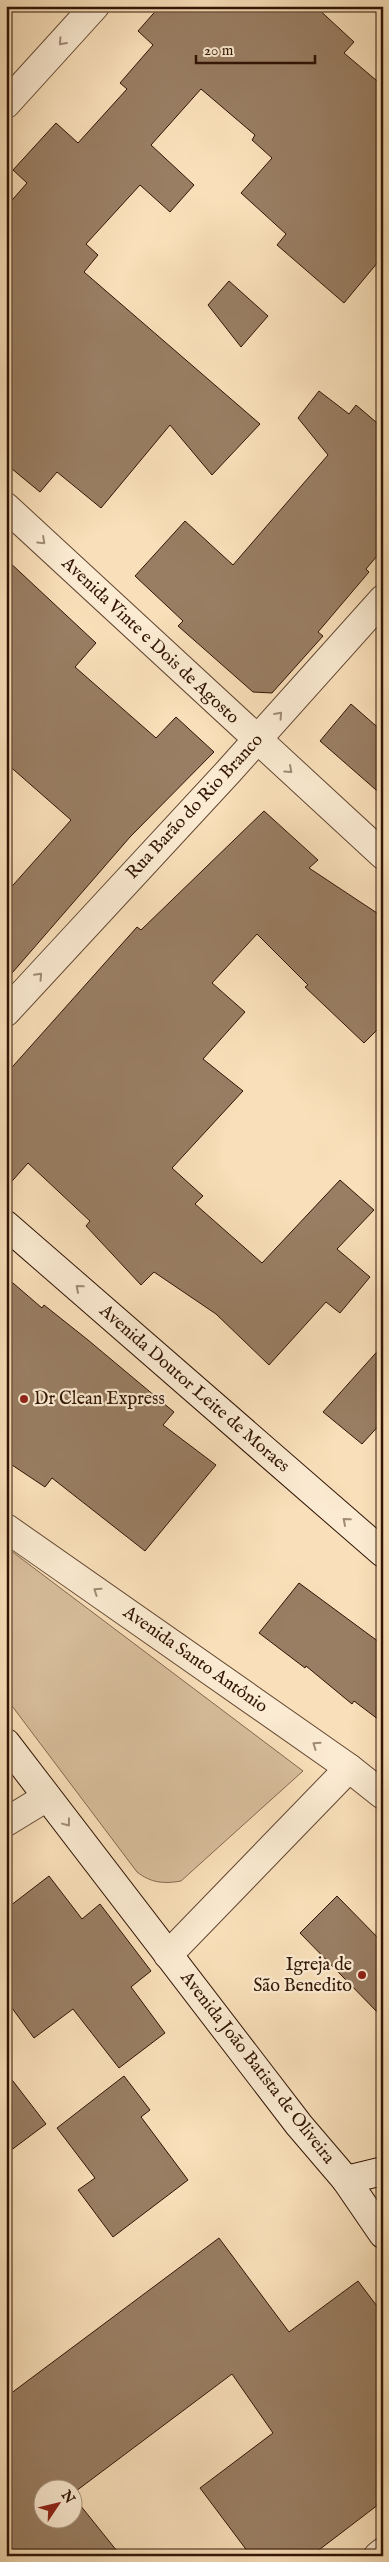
<svg xmlns="http://www.w3.org/2000/svg" width="389" height="2562" font-family="'IM FELL English',serif">
	<rect width="100%" height="100%" fill="#f9e0ba"/>
	<filter id="stains"><feTurbulence type="fractalNoise" baseFrequency=".004" numOctaves="4"/><feColorMatrix values="0 0 0 0 .2 0 0 0 0 .09 0 0 0 0 .02 0 0 0 .5 -.17"/></filter>
	<radialGradient id="worn" r=".72"><stop offset=".6" stop-color="#630" stop-opacity="0"/><stop offset="1" stop-color="#630" stop-opacity=".3"/></radialGradient>
	<path fill="#d7bd9b" stroke="#846850" d="M6,1547L303,1771L181,1881C164,1884 151,1883 137,1872L6,1698Z"/>
	<g fill="#997e63" stroke="#311405">
		<path d="M160,6H315L354,42L344,53L383,86V256L344,303L277,245L286,234L241,193L272,158L252,140L255,135L201,89L151,145L194,185L170,212L140,185L86,244L98,255L84,272L260,424L212,475L170,425L101,508L57,472L40,492L6,464V207L27,183L13,170L56,123L78,143L127,89L120,83L153,45L138,31Z"/>
		<path d="M229,281L268,316L241,347L208,305Z"/>
		<path d="M319,391L349,414L356,405L383,428V549L366,569L369,572L318,632L323,636L272,693L253,692L178,626L183,621L135,576L185,521L233,565L328,455L298,418Z"/>
		<path d="M6,559L96,643L75,667L156,738L176,717L214,752L130,837L6,980V893L71,820L6,763Z"/>
		<path d="M351,704L383,732V796L320,741Z"/>
		<path d="M264,811L318,860L309,868L383,917V1024L364,1043L305,987L308,985L257,934L212,983L245,1012L203,1059L243,1091L172,1168L203,1196L195,1204L262,1263L340,1180L374,1210L337,1249L370,1277L340,1313L326,1302L269,1365L216,1314L154,1272L141,1285L86,1226L90,1221L28,1163L6,1188V1074L137,927L141,930Z"/>
		<path d="M6,1277L42,1308L44,1305L88,1340L174,1412L163,1425L216,1465L145,1551L52,1478L45,1487L6,1461Z"/>
		<path d="M383,1345V1421L362,1444L323,1412Z"/>
		<path d="M299,1583L383,1645V1723L354,1701L352,1704L306,1666L305,1668L259,1633Z"/>
		<path d="M49,1876L82,1919L100,1904L151,1971L131,1987L165,2033L119,2068L73,2009L34,2038L6,2000V1909Z"/>
		<path d="M337,1896L383,1943V2018L300,1933Z"/>
		<path d="M6,2072L46,2124L6,2154Z"/>
		<path d="M124,2076L150,2110L141,2117L188,2180L113,2237L78,2190L95,2178L57,2128Z"/>
		<path d="M219,2238L289,2332L358,2281L383,2314V2501L311,2556H251L200,2488L273,2433L232,2374L72,2494V2490H42V2520H72V2495L121,2556H6V2397Z"/>
	</g>
	<g fill="none" stroke-linecap="round" stroke-linejoin="round">
		<g stroke="#634732" stroke-width="30">
			<g id="street">
				<path d="M6,104L95,6"/>
				<path d="M6,507L383,855"/>
				<path d="M6,1012L229,771L383,599"/>
				<path d="M6,1528L349,1768L383,1795"/>
				<path d="M6,1822L47,1797"/>
				<path d="M168,1955L349,1768"/>
				<path d="M378,2556L383,2552"/>
			</g>
		</g>
		<g stroke="#311405" stroke-width="30">
			<g id="secondary">
				<path d="M6,1225L383,1553"/>
				<path d="M6,1743L299,2125L346,2180L383,2234"/>
				<path d="M346,2180L383,2171"/>
			</g>
		</g>
		<use href="#street" stroke="#fbebd2" stroke-width="28"/>
		<use href="#secondary" stroke="#fbebd2" stroke-width="28"/>
	</g>
	<defs><path id="oneway-chevron" d="M-2-3.5L2.5 0L-2 3.5" fill="none" stroke-width="1.6" stroke-linecap="round" stroke-linejoin="round" transform="scale(1.25)"/></defs>
	<g stroke="#a08a76">
		<use href="#oneway-chevron" transform="translate(62 42) rotate(132)"/>
		<use href="#oneway-chevron" transform="translate(42 541) rotate(43)"/>
		<use href="#oneway-chevron" transform="translate(279 715) rotate(-48)"/>
		<use href="#oneway-chevron" transform="translate(289 770) rotate(42)"/>
		<use href="#oneway-chevron" transform="translate(39 976) rotate(-47)"/>
		<use href="#oneway-chevron" transform="translate(79 1288) rotate(-139)"/>
		<use href="#oneway-chevron" transform="translate(346 1521) rotate(-139)"/>
		<use href="#oneway-chevron" transform="translate(97 1591) rotate(-145)"/>
		<use href="#oneway-chevron" transform="translate(316 1745) rotate(-145)"/>
		<use href="#oneway-chevron" transform="translate(67 1823) rotate(53)"/>
	</g>
	<g fill="#8f2418" stroke="#fbebd2" stroke-width="2">
		<circle cx="24" cy="1399" r="5"/>
		<circle cx="362" cy="1975" r="5"/>
	</g>
	<g text-anchor="middle" dominant-baseline="central" stroke-width="4.5" stroke-linejoin="round" paint-order="stroke">
		<g font-size="18" fill="#311405" stroke="#fbebd2">
			<text transform="translate(150 641) rotate(43)">Avenida Vinte e Dois de Agosto</text>
			<text transform="translate(195 807) rotate(-47)">Rua Barão do Rio Branco</text>
			<text transform="translate(194 1389) rotate(41)">Avenida Doutor Leite de Moraes</text>
			<text transform="translate(195 1660) rotate(35)">Avenida Santo Antônio</text>
			<text transform="translate(257 2068) rotate(52)">Avenida João Batista de Oliveira</text>
		</g>
		<g font-size="18" fill="#311405" stroke="#fbebd2" text-anchor="start">
			<text x="34" y="1399">Dr Clean Express</text>
			<text x="352" y="1965" text-anchor="end">Igreja de<tspan x="352" dy="21">São Benedito</tspan></text>
		</g>
	</g>
	<rect width="389" height="2562" fill="none" stroke="#f9e0ba" stroke-width="25"/>
	<rect x="8" y="8" width="374" height="2547" fill="none" stroke="#311405" stroke-width="2.5"/>
	<rect x="12" y="12" width="364" height="2537" fill="none" stroke="#311405"/>
	<g transform="translate(58 2504) rotate(55)"><circle r="24" fill="#fbebd2" stroke="#aa9580"/>
	<path d="M0-4L9 19L0 12L-9 19Z" fill="#8f2418"/>
	<text y="-8" font-size="14" font-weight="bold" text-anchor="middle" fill="#311405">N</text>
	</g>
	<path d="M196 55v8h119v-8" fill="none" stroke="#311405" stroke-width="2.5"/>
	<text x="204" y="55" font-size="15" fill="#311405" stroke="#fbebd2" stroke-width="4" paint-order="stroke">20 m</text>
	<rect width="100%" height="100%" filter="url(#stains)"/>
	<rect width="100%" height="100%" fill="url(#worn)"/>
</svg>
